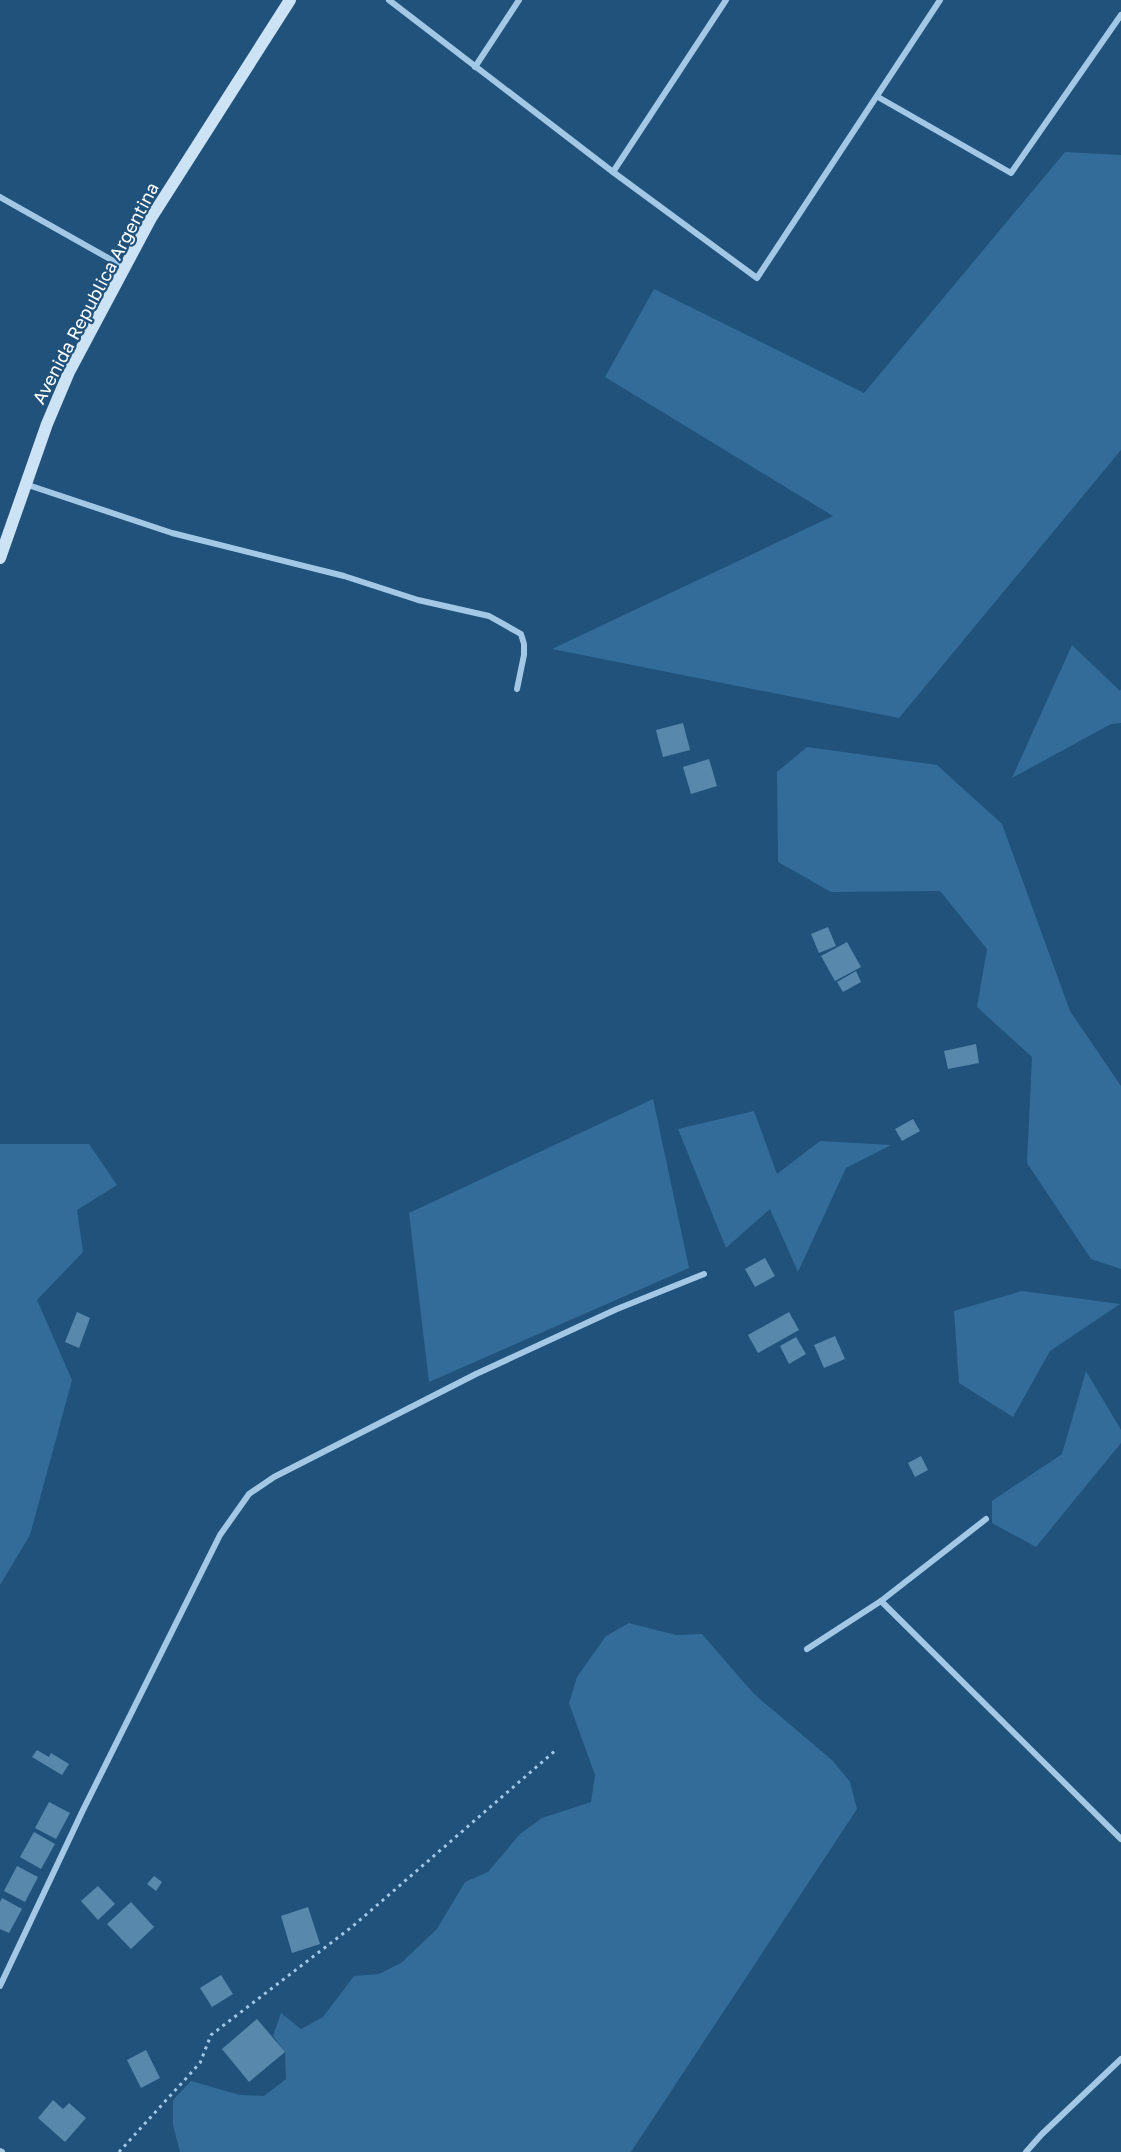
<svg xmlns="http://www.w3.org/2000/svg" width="1121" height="2152" font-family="'Golos Text',sans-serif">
	<rect width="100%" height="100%" fill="#20527b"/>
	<g fill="#336c99">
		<path d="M1065,152L1121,155V450L899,718L552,649L833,516L605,377L654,289L864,393Z"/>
		<path d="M1072,645L1120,691L1121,689V723L1111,724L1012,778Z"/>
		<path d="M807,747L937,765L1002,824L1070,1011L1121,1086V1269L1091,1259L1027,1163L1032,1057L977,1007L987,949L940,891L831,892L778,862L777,772Z"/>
		<path d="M653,1099L689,1268L429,1382L409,1213Z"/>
		<path d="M754,1111L777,1174L820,1141L891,1145L846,1168L798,1272L770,1209L726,1248L678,1129Z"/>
		<path d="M0,1144H89L117,1185L77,1210L83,1252L37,1300L72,1380L30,1535L0,1585Z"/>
		<path d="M1022,1291L1120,1304L1050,1351L1013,1417L959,1383L954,1311Z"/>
		<path d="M1086,1371L1121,1430V1443L1036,1547L992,1523V1501L1062,1454Z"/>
		<path d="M629,1623L676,1635L702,1634L754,1694L833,1761L850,1782L857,1809L631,2152H180L173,2125V2100L191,2081L240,2095L264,2096L286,2079L285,2052L273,2036L281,2013L301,2029L323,2017L354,1976L379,1974L401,1963L437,1929L465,1882L488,1872L520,1834L542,1818L591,1802L595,1775L569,1703L577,1677L606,1636Z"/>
	</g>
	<g fill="#5988ad">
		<path d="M683,723L690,750L663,757L656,730Z"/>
		<path d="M709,759L717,786L691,794L683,767Z"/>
		<path d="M828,927L836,946L819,953L811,934Z"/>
		<path d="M847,942L861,967L835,981L821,956Z"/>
		<path d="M856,971L861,982L843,992L837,982Z"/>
		<path d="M976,1044L979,1063L948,1069L944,1051Z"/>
		<path d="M913,1119L920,1131L902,1141L895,1129Z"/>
		<path d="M765,1258L775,1276L755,1287L745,1269Z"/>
		<path d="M77,1312L90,1318L79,1348L65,1342Z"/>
		<path d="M789,1312L799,1330L758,1353L748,1335Z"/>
		<path d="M835,1336L845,1359L824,1368L814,1345Z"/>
		<path d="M796,1337L806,1354L789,1364L780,1346Z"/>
		<path d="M921,1456L928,1470L915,1477L908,1463Z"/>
		<path d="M37,1750L49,1757L51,1753L69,1764L62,1775L32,1757Z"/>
		<path d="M49,1802L70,1813L56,1839L35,1828Z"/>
		<path d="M34,1832L55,1844L41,1869L20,1857Z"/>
		<path d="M17,1866L38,1877L25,1902L4,1891Z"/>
		<path d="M154,1876L162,1882L156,1891L147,1884Z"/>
		<path d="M98,1886L115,1904L98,1920L81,1901Z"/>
		<path d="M2,1898L22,1909L9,1933L0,1929V1902Z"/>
		<path d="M131,1902L154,1927L131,1949L107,1924Z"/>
		<path d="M308,1907L320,1944L292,1953L281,1916Z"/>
		<path d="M221,1975L233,1994L212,2007L200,1988Z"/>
		<path d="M257,2019L285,2052L249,2082L222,2049Z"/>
		<path d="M146,2050L160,2078L141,2088L127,2060Z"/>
		<path d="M53,2100L63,2109L69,2103L86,2118L65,2142L38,2118Z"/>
	</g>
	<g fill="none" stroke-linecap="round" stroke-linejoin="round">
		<path stroke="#a2c8e6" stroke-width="3" stroke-dasharray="3 4.5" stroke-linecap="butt" d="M119,2152L200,2063L211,2035L353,1926L556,1750"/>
		<g stroke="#a2c8e6" stroke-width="6">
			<path d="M389,0L613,172L757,278L940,0"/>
			<path d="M475,67L519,0"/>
			<path d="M878,97L1011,173L1121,15"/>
			<path d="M613,172L726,0"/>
			<path d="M0,197L124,267"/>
			<path d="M25,484L172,533L344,576L418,600L489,616L521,634L524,644V655L517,689"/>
			<path d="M881,1601L1121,1839"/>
			<path d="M807,1649L881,1601L986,1519"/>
			<path d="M0,1986L83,1810L220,1535L249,1494L274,1477L476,1374L617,1309L704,1274"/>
			<path d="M0,2151L2,2152"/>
			<path d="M1026,2152L1042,2134L1121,2059"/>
		</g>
		<path stroke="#cce2f5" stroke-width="12" d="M0,558L47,424L69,372L151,218L290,0"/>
	</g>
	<g text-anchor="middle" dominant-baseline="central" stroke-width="4.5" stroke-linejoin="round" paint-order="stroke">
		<g font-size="18" fill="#fff" stroke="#20527b">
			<text transform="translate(95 293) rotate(-62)">Avenida Republica Argentina</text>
		</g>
	</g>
</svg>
